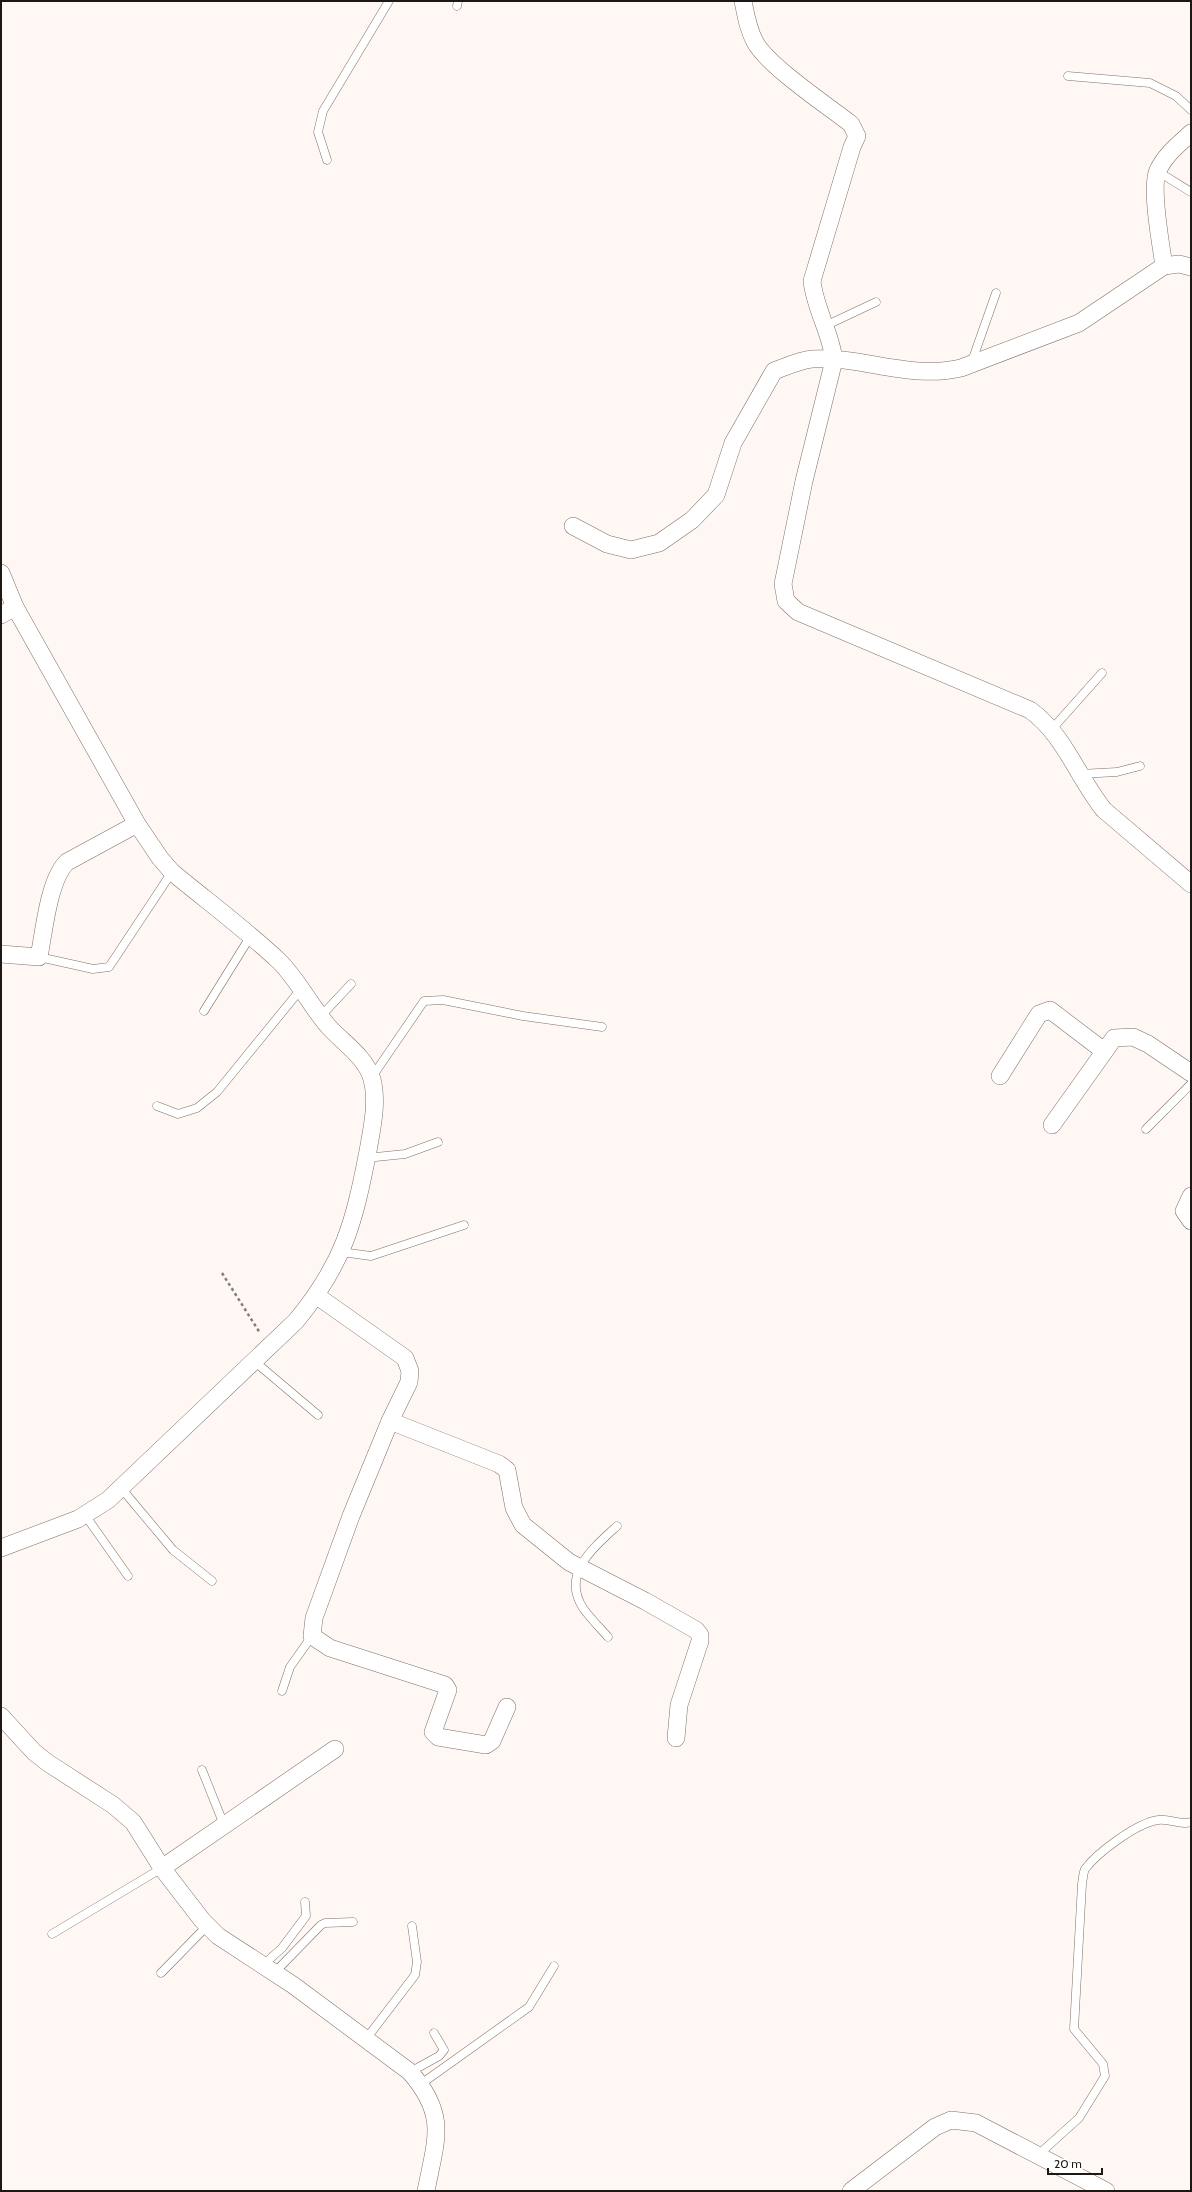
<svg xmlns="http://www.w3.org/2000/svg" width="1192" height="2192" font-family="Cabin,sans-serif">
	<rect width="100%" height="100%" fill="#fef7f3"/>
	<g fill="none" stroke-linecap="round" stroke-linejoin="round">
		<g stroke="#7e7166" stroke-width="9">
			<g id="service">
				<path d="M457,6L458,1"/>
				<path d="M1068,76L1150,83L1176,96L1191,110"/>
				<path d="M327,160L318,132L323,111L389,1"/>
				<path d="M1157,171L1191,192"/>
				<path d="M825,326L876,302"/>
				<path d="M971,364L996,293"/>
				<path d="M1052,729L1102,673"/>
				<path d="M1080,774L1117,772L1140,766"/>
				<path d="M39,957L93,969L109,967L172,872"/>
				<path d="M204,1011L250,937"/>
				<path d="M321,1016L351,984"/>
				<path d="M372,1077L424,1001L443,1000L523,1016L602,1027"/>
				<path d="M157,1106L178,1114L197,1108L217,1092L301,989"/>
				<path d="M1146,1129L1191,1084"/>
				<path d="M366,1158L405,1154L438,1142"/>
				<path d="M341,1252L371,1256L464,1225"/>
				<path d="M254,1361L318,1415"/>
				<path d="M121,1488L173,1550L212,1581"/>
				<path d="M85,1515L128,1576"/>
				<path d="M608,1637C600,1628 590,1618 583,1608C561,1574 593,1548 617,1526"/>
				<path d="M282,1691L290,1667L312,1636"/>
				<path d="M202,1770L224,1825"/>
				<path d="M52,1934L162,1868"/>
				<path d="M263,1965L282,1948L306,1916L305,1902"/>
				<path d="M161,1973L208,1925"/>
				<path d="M274,1973L321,1925L325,1923L353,1922"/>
				<path d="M366,2039L415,1975L417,1962L412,1926"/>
				<path d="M410,2072L439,2056L444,2050L434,2033"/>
				<path d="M421,2084L529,2007L554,1966"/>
				<path d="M1038,2155L1079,2118L1105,2076L1103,2064L1074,2029L1082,1884C1083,1879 1083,1873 1085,1869C1098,1852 1137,1823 1158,1820C1170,1818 1180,1826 1191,1822"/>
			</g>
		</g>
		<g stroke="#7e7166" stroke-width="18">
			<g id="minor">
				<path d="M743,1C746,16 748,29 755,42C768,66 828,106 851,124L857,136L852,147L812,281C815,309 831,333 834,360L804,481L783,584L786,601L798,612L1030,710C1064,734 1078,778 1104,810L1191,884"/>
				<path d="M1164,266C1161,245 1150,187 1158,170C1166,154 1179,144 1191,133"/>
				<path d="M573,526L607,544L631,550L659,543L692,520L716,495L733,443L774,371C785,367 800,360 812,359C862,356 911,380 961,368L1079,323L1164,266L1179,264L1191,267"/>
				<path d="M1,573L15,607L137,824L160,858L172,872C207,901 245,929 279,961C298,980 310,1005 328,1026C342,1042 366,1057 372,1079C378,1102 372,1128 368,1151C354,1223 344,1263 296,1321L108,1500L78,1519L1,1548"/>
				<path d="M1,615L15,607"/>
				<path d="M1,954L39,957C44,931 49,879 67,862L137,824"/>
				<path d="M1000,1076L1039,1014L1050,1010L1104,1051"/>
				<path d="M1052,1125L1114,1038L1133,1037L1148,1044L1191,1073"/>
				<path d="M1191,1196L1184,1211L1191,1221"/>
				<path d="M317,1296L405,1358L410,1371L409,1382L390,1421L351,1516L314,1618L312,1636L330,1648L445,1685L448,1690L433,1732L438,1737L486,1745L492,1741L507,1707"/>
				<path d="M390,1421L499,1464L507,1470L514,1508L523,1525L569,1562L645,1601L696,1630L700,1635V1641L679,1705L676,1738"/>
				<path d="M1,1716L34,1752L48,1763L113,1805L133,1822L162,1868L202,1920L218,1936L293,1985L410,2072C448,2116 436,2139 426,2191"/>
				<path d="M162,1868L335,1749"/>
				<path d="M851,2191L935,2127L951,2120L976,2123L1106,2191"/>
			</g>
		</g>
		<path stroke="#847e7a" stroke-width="2.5" stroke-dasharray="3 3" stroke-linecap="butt" d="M222,1273L260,1333"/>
		<use href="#service" stroke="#fff" stroke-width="8"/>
		<use href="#minor" stroke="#fff" stroke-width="17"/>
	</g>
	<rect width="1192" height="2192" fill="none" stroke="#1d1814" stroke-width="4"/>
	<path d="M1048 2168v6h54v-6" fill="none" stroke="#1d1814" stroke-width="2"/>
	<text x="1054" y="2168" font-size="12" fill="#1d1814" stroke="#ffffff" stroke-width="3" paint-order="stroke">20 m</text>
</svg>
